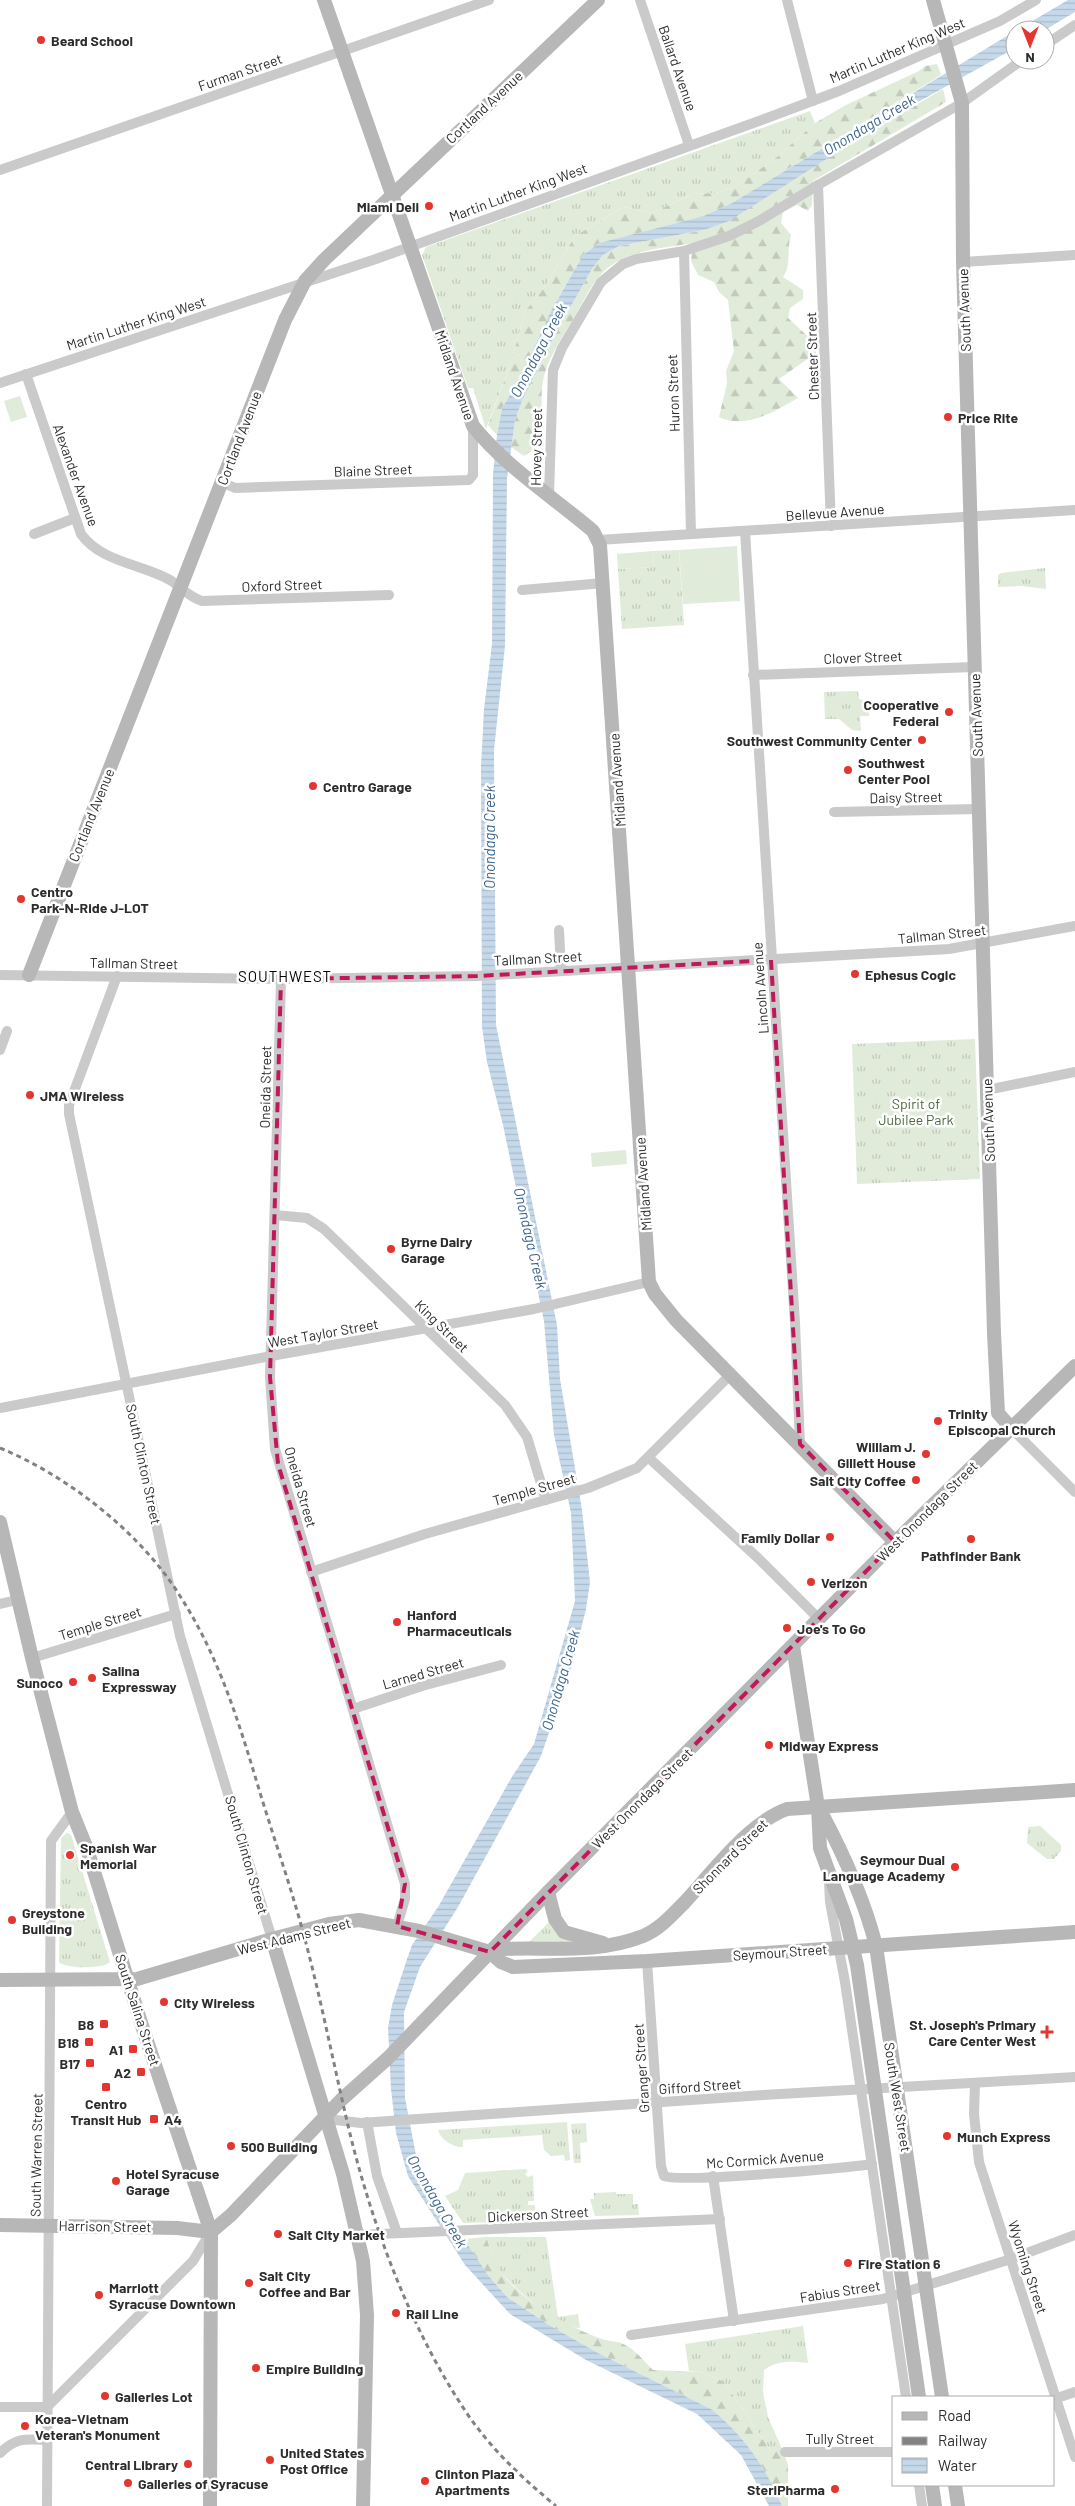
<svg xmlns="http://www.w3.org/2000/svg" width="1075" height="2506" font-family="Barlow,sans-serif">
	<defs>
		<pattern id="grass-tufts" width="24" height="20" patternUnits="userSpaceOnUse" patternTransform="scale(1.25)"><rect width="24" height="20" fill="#e1ebda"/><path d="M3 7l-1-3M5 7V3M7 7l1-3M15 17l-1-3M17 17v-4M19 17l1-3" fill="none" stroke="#c1cabb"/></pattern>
		<pattern id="forest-firs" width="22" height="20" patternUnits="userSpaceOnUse" patternTransform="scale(1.25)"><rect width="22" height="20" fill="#e1ebda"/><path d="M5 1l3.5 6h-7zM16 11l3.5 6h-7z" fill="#c1cabb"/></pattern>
		<pattern id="water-rules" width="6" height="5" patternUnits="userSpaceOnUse" patternTransform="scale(1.25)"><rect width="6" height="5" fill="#c6d9eb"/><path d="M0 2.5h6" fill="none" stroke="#aabbca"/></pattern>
	</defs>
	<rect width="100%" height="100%" fill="#fff"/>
	<g fill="url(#grass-tufts)">
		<path d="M810,111L815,123L777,157L735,187L715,193L693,194L652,213L624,207L575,236L545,287L526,310L510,365L486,429L473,388H468L422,255L426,247Z"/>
		<path d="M679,550L684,625L622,629L618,569L654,567L653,551Z"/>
		<path d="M1045,568L1046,589L1022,586L998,587V575L1001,573Z"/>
		<path d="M858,691L859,699L869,702V716H860L861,731L852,730L839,719H825L824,692Z"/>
		<path d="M975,1039L980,1179L857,1184L852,1044Z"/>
		<path d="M1040,1826L1061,1845V1851L1054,1859H1047L1027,1843L1028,1827Z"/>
		<path d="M67,1833L71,1835L110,1962C103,1969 66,1969 59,1962L61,1838Z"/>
		<path d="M551,1920L563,1937L572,1942L526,1945Z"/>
		<path d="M567,2122L570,2160L565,2161L564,2155L551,2156L544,2150L542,2135L463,2140V2147C454,2148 440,2139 438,2130Z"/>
		<path d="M586,2123L587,2142L580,2143L581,2163H574L571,2124Z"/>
		<path d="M525,2169L528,2171L525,2174L528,2177L533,2175L534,2201H528V2205H535L536,2221L463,2223L445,2196L458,2190L465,2173Z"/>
		<path d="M616,2192V2194H633V2204H638L639,2215L595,2216L590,2199H594V2193Z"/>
		<path d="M486,2237H546L558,2317L578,2314L580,2328C559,2328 509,2285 497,2267C492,2258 490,2247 486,2237Z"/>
		<path d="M803,2326L808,2363C793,2361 777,2360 764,2370L763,2392L768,2417L783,2451H771L724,2382L702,2372L689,2371L685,2344Z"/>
	</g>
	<g fill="url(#forest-firs)">
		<path d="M937,64L941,75L732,203L705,216L599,243L583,255L550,313L518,382L502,408L497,435L488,425L510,365L526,310L545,287L575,236L624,207L652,213L693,194L715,193L735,187L777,157L815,123L846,105L919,71L925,66Z"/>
		<path d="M943,89L946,102L813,181L812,205L808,211L797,205L783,212L781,223L791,235C786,250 792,264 783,277L803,290V299L790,308L788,318L816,344V353L779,379L798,398C775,411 746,430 719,417L727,383L726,371L734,351L728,300L719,292L714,282L698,275L691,261L693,243C666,248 632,249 609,267C592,280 582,305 571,323C560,341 547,360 543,381C539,404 545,428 539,449L533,450L524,456L511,447L515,420L522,401L553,338L592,269L603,255L619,246L704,230Z"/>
		<path d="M486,2237C490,2247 492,2258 497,2266C516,2298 565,2325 599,2338C606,2341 614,2341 621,2343C634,2348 644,2361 653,2370L702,2372L724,2382L771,2451H783L788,2465V2506H782C767,2469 743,2434 711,2409L600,2354L549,2325L507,2297L488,2275L463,2239Z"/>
	</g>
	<g fill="#e1ebda">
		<path d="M20,396L27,417L11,422L4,401Z"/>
		<path d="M737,546L740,601L683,604L679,550Z"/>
		<path d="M653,551L654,567L618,569L617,554Z"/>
		<path d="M626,1150L627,1164L592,1167L591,1153Z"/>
	</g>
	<g fill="url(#water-rules)">
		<path d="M1068,0H1075V12L1045,30H1017Z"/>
		<path d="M1015,31V48L902,111L729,221L704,230L619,246L603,255L592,269L553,338L522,401L515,420L507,479L505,646L494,750L496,1025L557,1325L560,1379L582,1510L590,1582L586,1609L572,1666L541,1756L458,1907L420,1967L404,2012L405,2098L416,2155L434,2195L488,2275L507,2297L549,2325L600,2354L711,2409C743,2434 767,2469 782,2506H769L741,2455L697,2414L586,2360L510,2314L465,2265L408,2176L396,2133L391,2089L388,2028L392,2005L407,1959L412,1945L438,1907L513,1775L534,1744L575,1601L571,1513L554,1435L544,1321L503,1125L487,1062L482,1027L481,767L484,709L492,644L493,474L497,435L502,408L518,382L550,313L583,255L599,243L704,216L732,203Z"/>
	</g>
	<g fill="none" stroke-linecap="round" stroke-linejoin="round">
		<g stroke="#cacaca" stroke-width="10">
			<path d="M640,0L689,145"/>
			<path d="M787,0L813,101"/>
			<path d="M1045,45L1075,25"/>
			<path d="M0,170L489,0"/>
			<path d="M818,185L831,526"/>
			<path d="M684,251L691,534"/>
			<path d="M963,262L1075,255"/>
			<path d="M26,374L81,534C101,562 141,564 170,580C181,587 189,597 202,601L389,595"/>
			<path d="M0,383L376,259L759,121L839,91L1000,21L1036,0"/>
			<path d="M222,482L235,488L469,480L473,475V426"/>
			<path d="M549,495L553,370L562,348L601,282L623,264L636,259L684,251L729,236L759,221L818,185L962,103L1022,60"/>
			<path d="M745,531L795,1323L800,1444"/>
			<path d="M34,534L75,518"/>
			<path d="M598,540L1075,510"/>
			<path d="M522,590L604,583"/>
			<path d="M753,675L974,667"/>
			<path d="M834,812L979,809"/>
			<path d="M559,930L561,971"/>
			<path d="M0,975L281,979L477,976L949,949L1075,926"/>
			<path d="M117,976L69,1105V1114L180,1636L272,1939"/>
			<path d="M281,979L270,1377L275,1449L405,1884V1899L397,1926"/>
			<path d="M0,1050L7,1031"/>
			<path d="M987,1090L1075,1072"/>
			<path d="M275,1215L307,1218L324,1229L505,1405L527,1437L546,1500"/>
			<path d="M0,1408L271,1356L534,1309L649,1282"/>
			<path d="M1011,1428L1075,1492"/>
			<path d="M649,1458L759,1559L819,1619"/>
			<path d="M311,1572L425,1534L588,1488L637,1468L730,1375"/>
			<path d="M0,1604L17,1600"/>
			<path d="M32,1658L176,1614"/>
			<path d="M353,1709L422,1686L501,1665"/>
			<path d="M829,1882L830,1902L845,1982L906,2397"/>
			<path d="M647,1961L661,2166L664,2176C680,2183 845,2168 872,2164"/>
			<path d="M975,2083L974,2114L979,2162L1075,2457"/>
			<path d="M327,2119L361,2123L763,2095L1075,2077"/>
			<path d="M367,2122L377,2176L397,2233"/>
			<path d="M713,2176L734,2321"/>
			<path d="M357,2235L720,2219"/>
			<path d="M631,2335L883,2299L1011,2259L1075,2235"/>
			<path d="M1054,2399L1075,2392"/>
			<path d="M0,2407H47"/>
			<path d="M47,2407L193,2261L210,2233"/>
			<path d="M785,2452H894"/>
			<path d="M0,2453C17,2437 25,2439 47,2440"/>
			<path d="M919,2485L922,2506"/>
			<path d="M47,2506L51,1841L72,1812"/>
		</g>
		<g stroke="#b7b7b7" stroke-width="14">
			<path d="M324,0L473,426C506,467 553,497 593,531L600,545L649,1282L655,1294L676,1320L895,1542"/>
			<path d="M933,0L962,103L963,262L994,1333L998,1413L1011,1428"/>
			<path d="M29,975L285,320L305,281L324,260L598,0"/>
			<path d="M0,1522L32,1658L72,1812L87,1849L144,2032L211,2232L210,2506"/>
			<path d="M793,1646L818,1807L820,1848L846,1919L857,1965L919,2397"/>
			<path d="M820,1810C843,1853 864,1898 876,1946L942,2397"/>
			<path d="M548,1892L555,1919L564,1932L603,1943"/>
			<path d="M272,1939L343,2174L363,2261L367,2315L363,2506"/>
			<path d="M490,1952L504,1949C550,1947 598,1954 643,1936C659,1930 672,1915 684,1903C712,1873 748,1823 787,1809L1075,1790"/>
			<path d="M0,1980L137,1979L272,1939L329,1924L359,1920L419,1931L490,1952L501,1962L513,1967L647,1961L1075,1932"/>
			<path d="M0,2225L177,2228L211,2232"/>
			<path d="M211,2232L231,2215L342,2099L388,2058L548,1892L895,1542L1075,1366"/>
			<path d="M932,2485L935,2506"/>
			<path d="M955,2485L958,2506"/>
		</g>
		<path stroke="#828282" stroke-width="3" stroke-dasharray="5 4" stroke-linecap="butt" d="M0,1448C68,1476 141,1533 180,1596C220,1658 240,1726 261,1796C277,1848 295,1899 308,1951C324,2013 336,2076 351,2138C375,2233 412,2331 466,2412C491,2449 522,2478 556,2506"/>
	</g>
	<path fill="none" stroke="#c2185b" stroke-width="4" stroke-dasharray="10 6" stroke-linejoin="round" d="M771,960L800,1444L895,1542L490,1952L397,1926L405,1884L278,1464L270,1377L281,979L477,976Z"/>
	<g fill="#e4352f" stroke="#fff" stroke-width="2">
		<circle cx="41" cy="40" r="5"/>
		<circle cx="429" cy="206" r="5"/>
		<circle cx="948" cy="417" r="5"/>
		<circle cx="949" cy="712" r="5"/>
		<circle cx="922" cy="740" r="5"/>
		<circle cx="848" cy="770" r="5"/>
		<circle cx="313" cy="786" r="5"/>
		<circle cx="21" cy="899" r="5"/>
		<circle cx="855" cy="974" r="5"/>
		<circle cx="30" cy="1095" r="5"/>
		<circle cx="391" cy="1249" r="5"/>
		<circle cx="938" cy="1421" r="5"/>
		<circle cx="926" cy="1454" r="5"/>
		<circle cx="916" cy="1480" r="5"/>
		<circle cx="830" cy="1537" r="5"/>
		<circle cx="971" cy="1539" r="5"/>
		<circle cx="811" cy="1582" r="5"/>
		<circle cx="397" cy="1622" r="5"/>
		<circle cx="787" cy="1628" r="5"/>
		<circle cx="92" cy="1678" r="5"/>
		<circle cx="73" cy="1682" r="5"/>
		<circle cx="769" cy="1745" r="5"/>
		<circle cx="70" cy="1855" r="5"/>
		<circle cx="955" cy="1867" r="5"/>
		<circle cx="12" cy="1920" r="5"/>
		<circle cx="164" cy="2002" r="5"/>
		<rect x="99" y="2019" width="10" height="10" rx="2.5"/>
		<path d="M1044.5 2024.5h5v5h5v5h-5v5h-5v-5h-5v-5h5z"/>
		<rect x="84" y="2037" width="10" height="10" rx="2.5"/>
		<rect x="128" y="2044" width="10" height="10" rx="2.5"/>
		<rect x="85" y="2058" width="10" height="10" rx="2.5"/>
		<rect x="136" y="2067" width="10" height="10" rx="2.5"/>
		<rect x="101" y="2082" width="10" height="10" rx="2.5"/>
		<rect x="149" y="2114" width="10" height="10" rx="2.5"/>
		<circle cx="947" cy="2136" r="5"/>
		<circle cx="231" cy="2146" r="5"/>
		<circle cx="116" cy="2181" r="5"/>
		<circle cx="278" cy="2234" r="5"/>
		<circle cx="848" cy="2263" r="5"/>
		<circle cx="249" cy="2283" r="5"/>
		<circle cx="99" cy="2295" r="5"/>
		<circle cx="396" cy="2313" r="5"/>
		<circle cx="256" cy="2368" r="5"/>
		<circle cx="105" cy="2396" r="5"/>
		<circle cx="25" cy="2426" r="5"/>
		<circle cx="270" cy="2460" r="5"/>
		<circle cx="188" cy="2464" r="5"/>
		<circle cx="425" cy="2481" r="5"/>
		<circle cx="128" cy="2483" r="5"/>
		<circle cx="835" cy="2489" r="5"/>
	</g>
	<g text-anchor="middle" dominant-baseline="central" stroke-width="5" stroke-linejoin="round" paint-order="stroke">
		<g font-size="14" font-weight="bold" fill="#2d2d2d" stroke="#fff" text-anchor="start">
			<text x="51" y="40">Beard School</text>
			<text x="419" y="206" text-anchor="end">Miami Deli</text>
			<text x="958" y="417">Price Rite</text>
			<text x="939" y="704" text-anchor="end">Cooperative<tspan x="939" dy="16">Federal</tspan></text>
			<text x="912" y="740" text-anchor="end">Southwest Community Center</text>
			<text x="858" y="762">Southwest<tspan x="858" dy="16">Center Pool</tspan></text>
			<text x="323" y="786">Centro Garage</text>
			<text x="31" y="891">Centro<tspan x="31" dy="16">Park-N-Ride J-LOT</tspan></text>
			<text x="865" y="974">Ephesus Cogic</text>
			<text x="40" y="1095">JMA Wireless</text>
			<text x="401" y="1241">Byrne Dairy<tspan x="401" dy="16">Garage</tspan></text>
			<text x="948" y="1413">Trinity<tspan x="948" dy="16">Episcopal Church</tspan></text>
			<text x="916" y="1446" text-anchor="end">William J.<tspan x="916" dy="16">Gillett House</tspan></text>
			<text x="906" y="1480" text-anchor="end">Salt City Coffee</text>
			<text x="820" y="1537" text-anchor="end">Family Dollar</text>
			<text x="971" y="1555" text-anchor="middle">Pathfinder Bank</text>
			<text x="821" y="1582">Verizon</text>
			<text x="407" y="1614">Hanford<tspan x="407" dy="16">Pharmaceuticals</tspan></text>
			<text x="797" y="1628">Joe's To Go</text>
			<text x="102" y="1670">Salina<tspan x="102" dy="16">Expressway</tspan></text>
			<text x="63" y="1682" text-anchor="end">Sunoco</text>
			<text x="779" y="1745">Midway Express</text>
			<text x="80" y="1847">Spanish War<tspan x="80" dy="16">Memorial</tspan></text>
			<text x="945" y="1859" text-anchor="end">Seymour Dual<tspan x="945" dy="16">Language Academy</tspan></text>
			<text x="22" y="1912">Greystone<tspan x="22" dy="16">Building</tspan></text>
			<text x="174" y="2002">City Wireless</text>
			<text x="94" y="2024" text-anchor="end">B8</text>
			<text x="1036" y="2024" text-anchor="end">St. Joseph's Primary<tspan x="1036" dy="16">Care Center West</tspan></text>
			<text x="79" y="2042" text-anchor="end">B18</text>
			<text x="123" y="2049" text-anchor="end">A1</text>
			<text x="80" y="2063" text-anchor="end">B17</text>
			<text x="131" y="2072" text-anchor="end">A2</text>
			<text x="106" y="2103" text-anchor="middle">Centro<tspan x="106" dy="16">Transit Hub</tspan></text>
			<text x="164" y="2119">A4</text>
			<text x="957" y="2136">Munch Express</text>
			<text x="241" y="2146">500 Building</text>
			<text x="126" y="2173">Hotel Syracuse<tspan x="126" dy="16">Garage</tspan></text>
			<text x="288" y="2234">Salt City Market</text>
			<text x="858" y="2263">Fire Station 6</text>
			<text x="259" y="2275">Salt City<tspan x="259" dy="16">Coffee and Bar</tspan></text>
			<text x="109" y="2287">Marriott<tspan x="109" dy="16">Syracuse Downtown</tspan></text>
			<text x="406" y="2313">Rail Line</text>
			<text x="266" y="2368">Empire Building</text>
			<text x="115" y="2396">Galleries Lot</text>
			<text x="35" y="2418">Korea-Vietnam<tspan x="35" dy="16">Veteran's Monument</tspan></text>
			<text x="280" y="2452">United States<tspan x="280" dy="16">Post Office</tspan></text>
			<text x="178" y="2464" text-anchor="end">Central Library</text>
			<text x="435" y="2473">Clinton Plaza<tspan x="435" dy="16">Apartments</tspan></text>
			<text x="138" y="2483">Galleries of Syracuse</text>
			<text x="825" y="2489" text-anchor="end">SteriPharma</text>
		</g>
		<g font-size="14" fill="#2d2d2d" stroke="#fff">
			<text transform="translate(897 50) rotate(-23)">Martin Luther King West</text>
			<text transform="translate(678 68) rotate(71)">Ballard Avenue</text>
			<text transform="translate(240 72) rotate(-19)">Furman Street</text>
			<text transform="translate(484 107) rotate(-43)">Cortland Avenue</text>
			<text transform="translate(518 192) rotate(-20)">Martin Luther King West</text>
			<text transform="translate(964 310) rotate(-92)">South Avenue</text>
			<text transform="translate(136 323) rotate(-18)">Martin Luther King West</text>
			<text transform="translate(812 356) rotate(-92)">Chester Street</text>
			<text transform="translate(455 375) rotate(71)">Midland Avenue</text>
			<text transform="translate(673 393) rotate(-92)">Huron Street</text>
			<text transform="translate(239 438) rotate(-69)">Cortland Avenue</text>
			<text transform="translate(536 447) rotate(-89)">Hovey Street</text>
			<text transform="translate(373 470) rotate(-2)">Blaine Street</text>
			<text transform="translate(76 475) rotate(70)">Alexander Avenue</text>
			<text transform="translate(835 512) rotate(-4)">Bellevue Avenue</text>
			<text transform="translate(282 585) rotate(-2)">Oxford Street</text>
			<text transform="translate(863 657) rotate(-2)">Clover Street</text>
			<text transform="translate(976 715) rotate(-92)">South Avenue</text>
			<text transform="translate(617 780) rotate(-94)">Midland Avenue</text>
			<text transform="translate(906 797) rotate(-1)">Daisy Street</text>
			<text transform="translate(91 815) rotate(-68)">Cortland Avenue</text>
			<text transform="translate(942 934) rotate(-6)">Tallman Street</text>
			<text transform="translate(538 958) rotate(-3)">Tallman Street</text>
			<text transform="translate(134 963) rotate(1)">Tallman Street</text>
			<text transform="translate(760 988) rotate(-94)">Lincoln Avenue</text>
			<text transform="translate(265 1087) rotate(-89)">Oneida Street</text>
			<text transform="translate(988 1120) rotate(-92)">South Avenue</text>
			<text transform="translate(643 1184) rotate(-94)">Midland Avenue</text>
			<text transform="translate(442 1326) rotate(44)">King Street</text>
			<text transform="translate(323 1333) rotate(-10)">West Taylor Street</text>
			<text transform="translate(144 1464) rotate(78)">South Clinton Street</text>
			<text transform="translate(301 1487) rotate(74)">Oneida Street</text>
			<text transform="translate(534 1489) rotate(-16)">Temple Street</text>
			<text transform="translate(927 1511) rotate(-45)">West Onondaga Street</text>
			<text transform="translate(100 1623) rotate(-17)">Temple Street</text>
			<text transform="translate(423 1673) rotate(-16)">Larned Street</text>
			<text transform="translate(642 1798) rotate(-45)">West Onondaga Street</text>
			<text transform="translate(247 1855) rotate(74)">South Clinton Street</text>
			<text transform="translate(730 1856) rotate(-45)">Shonnard Street</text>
			<text transform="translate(294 1936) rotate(-14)">West Adams Street</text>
			<text transform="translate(780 1952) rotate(-4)">Seymour Street</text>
			<text transform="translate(138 2010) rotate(72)">South Salina Street</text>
			<text transform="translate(641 2068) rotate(-94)">Granger Street</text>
			<text transform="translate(700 2086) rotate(-4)">Gifford Street</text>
			<text transform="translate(898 2097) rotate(81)">South West Street</text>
			<text transform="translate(36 2155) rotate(-89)">South Warren Street</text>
			<text transform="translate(765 2159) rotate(-4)">Mc Cormick Avenue</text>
			<text transform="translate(538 2214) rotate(-3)">Dickerson Street</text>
			<text transform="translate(105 2226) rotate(1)">Harrison Street</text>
			<text transform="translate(1028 2267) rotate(72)">Wyoming Street</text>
			<text transform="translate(840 2291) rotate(-9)">Fabius Street</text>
			<text x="840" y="2438">Tully Street</text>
		</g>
		<g font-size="14" fill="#4b683b" stroke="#fff">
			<text x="916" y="1103">Spirit of<tspan x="916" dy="16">Jubilee Park</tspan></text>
		</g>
		<g font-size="15" font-style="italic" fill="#3c668e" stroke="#fff">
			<text transform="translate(869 124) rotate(-31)">Onondaga Creek</text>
			<text transform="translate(538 350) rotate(-62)">Onondaga Creek</text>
			<text transform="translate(489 837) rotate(-90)">Onondaga Creek</text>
			<text transform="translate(531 1238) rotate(77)">Onondaga Creek</text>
			<text transform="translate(560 1680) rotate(-74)">Onondaga Creek</text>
			<text transform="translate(438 2201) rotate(60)">Onondaga Creek</text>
		</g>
		<g font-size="15" letter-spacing="1" fill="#000" stroke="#fff">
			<text x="285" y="976">SOUTHWEST</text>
		</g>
	</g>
	<rect x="892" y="2396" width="162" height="90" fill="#ffffff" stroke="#ababab"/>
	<rect x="902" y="2412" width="25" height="8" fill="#b7b7b7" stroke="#ababab"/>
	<text x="938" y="2421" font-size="15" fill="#2d2d2d">Road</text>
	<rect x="902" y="2437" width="25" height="8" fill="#828282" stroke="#ababab"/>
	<text x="938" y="2446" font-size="15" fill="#2d2d2d">Railway</text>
	<rect x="902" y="2458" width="25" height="15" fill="url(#water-rules)" stroke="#ababab"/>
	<text x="938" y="2471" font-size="15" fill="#2d2d2d">Water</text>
	<g transform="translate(1030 45) rotate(180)"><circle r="24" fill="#ffffff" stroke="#ababab"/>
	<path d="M0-4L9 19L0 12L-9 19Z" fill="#e4352f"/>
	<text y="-8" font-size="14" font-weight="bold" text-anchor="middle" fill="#2d2d2d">N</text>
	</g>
</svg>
